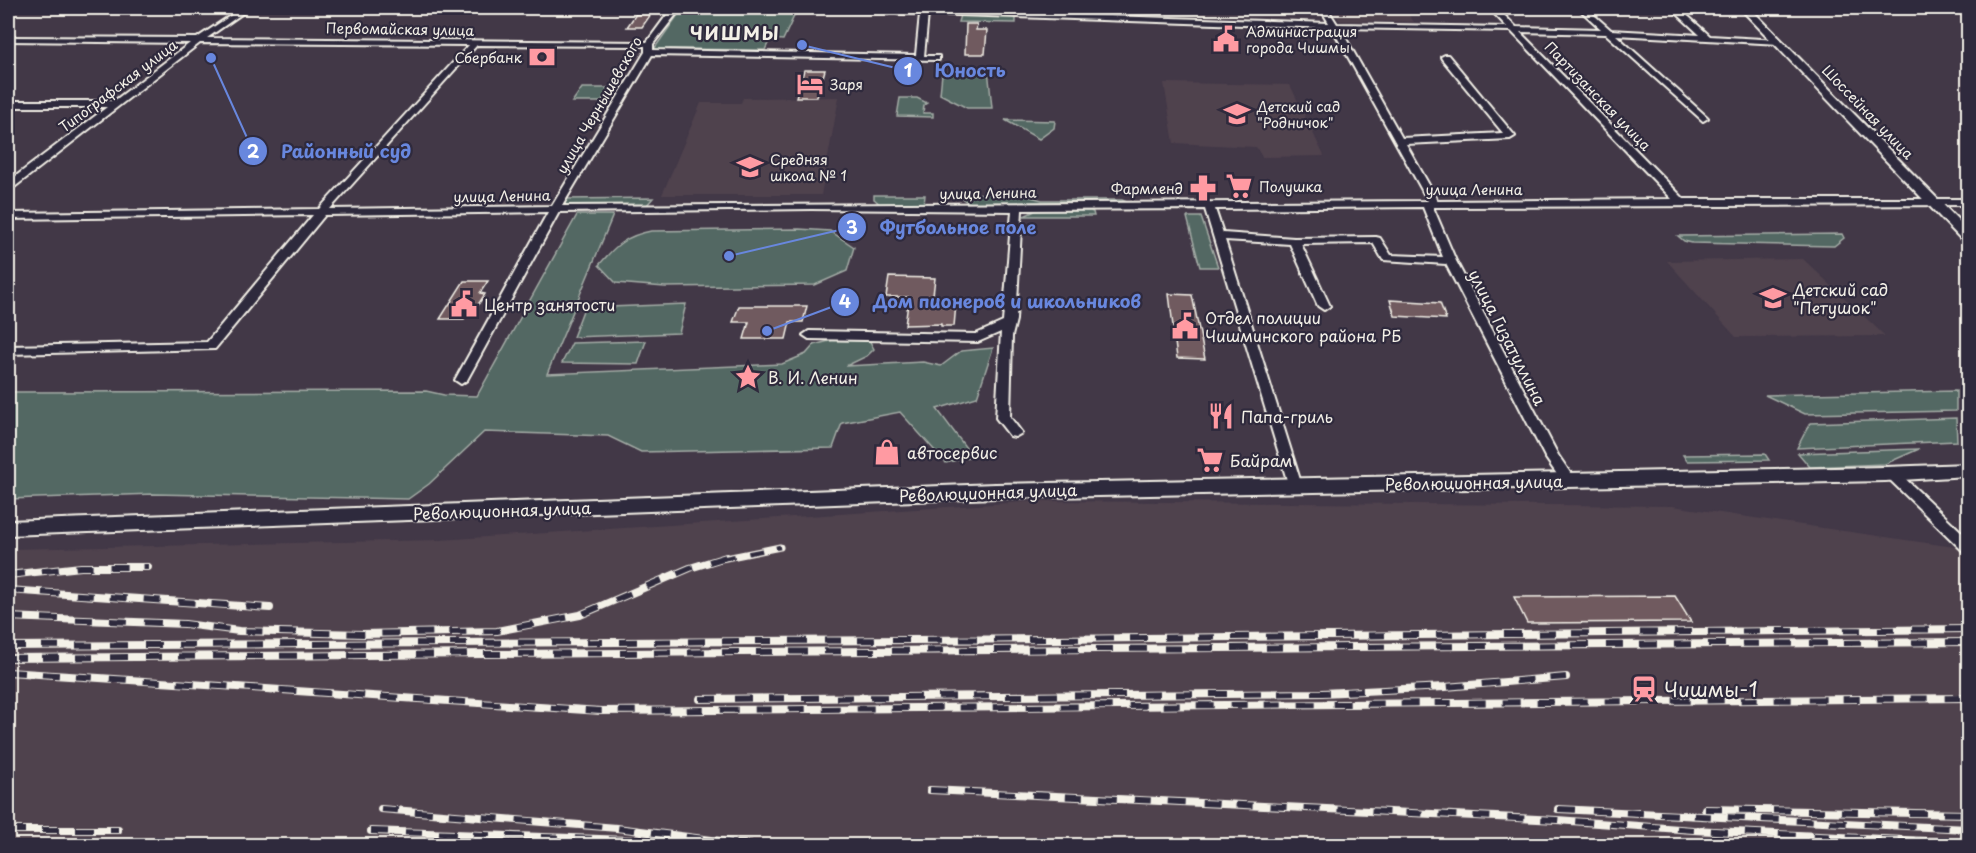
<svg xmlns="http://www.w3.org/2000/svg" width="1976" height="853" font-family="'Playpen Sans',sans-serif">
	<rect width="100%" height="100%" fill="#423847"/>
	<filter id="ink" filterUnits="userSpaceOnUse"><feTurbulence type="fractalNoise" baseFrequency=".0167" numOctaves="2"/><feDisplacementMap in="SourceGraphic" scale="12" xChannelSelector="R" yChannelSelector="G"/><feConvolveMatrix kernelMatrix="1 2 1 2 8 2 1 2 1" color-interpolation-filters="sRGB"/></filter>
	<g filter="url(#ink)">
		<g fill="#50424e">
			<path d="M1334,12L1407,13L1414,22L1340,21Z"/>
			<path d="M1164,83L1290,85L1324,156L1262,157L1256,147L1174,143Z"/>
			<path d="M839,97L821,195H662L701,103H741L743,98Z"/>
			<path d="M1803,259L1885,336L1736,337L1667,261Z"/>
			<path d="M1039,501L1672,506L1968,549V845H8V551L10,549L440,540Z"/>
		</g>
		<g fill="#536863" stroke="#a4aca6" stroke-width="1.5">
			<path d="M714,8L720,13L795,14L783,40L770,39L765,50L670,49L665,51L654,49L680,12L689,10L699,12L693,9Z"/>
			<path d="M960,15L1016,17V23L958,22Z"/>
			<path d="M965,68L988,69L992,108H967L940,94L942,74Z"/>
			<path d="M582,88H610L601,102H572Z"/>
			<path d="M900,98H917L927,103L924,105L923,113H933V117L897,116Z"/>
			<path d="M1005,120L1055,121L1054,128L1039,139Z"/>
			<path d="M1016,193L1042,200H1122L1127,202L969,203L963,199V194Z"/>
			<path d="M874,195H925L924,204H880L874,199Z"/>
			<path d="M653,198L646,206L565,207L561,205L563,199Z"/>
			<path d="M1037,210L1090,211L1093,212L1094,216H1024Z"/>
			<path d="M577,215H613L547,374L782,364L806,354L814,345L829,341L848,337L868,338L874,349L867,356L846,366L923,362L941,366L961,351L993,348L977,397L937,409L972,456L946,463L900,412L842,423L833,448L641,452L608,436L484,432L429,484L408,499L154,494L8,499V392L426,391L444,395L477,396Z"/>
			<path d="M1187,217H1201L1218,267H1200Z"/>
			<path d="M799,229L830,231L854,247L847,271L815,285L665,287L616,283L599,265C615,246 625,236 651,231Z"/>
			<path d="M1842,234L1844,238L1834,246L1692,243L1684,241L1678,236Z"/>
			<path d="M686,304L679,333L573,337L584,308Z"/>
			<path d="M646,341L638,364L562,363L572,343Z"/>
			<path d="M1956,391V411L1805,414L1765,395Z"/>
			<path d="M1956,418L1957,441L1797,448L1810,423Z"/>
			<path d="M1919,449L1885,464L1810,467L1798,453Z"/>
			<path d="M1765,454L1769,460L1687,461L1683,455Z"/>
		</g>
		<g fill="#705a5f" stroke="#f4f1e8" stroke-width="1.5">
			<path d="M636,14H651L642,27H627Z"/>
			<path d="M966,24H977L976,30H987L985,54H965Z"/>
			<path d="M804,70H825L817,97H796Z"/>
			<path d="M889,277L935,278L932,304H956L954,326H941V324L905,325L909,297H886Z"/>
			<path d="M464,281H488L480,293L485,294L476,308H471L464,319H440Z"/>
			<path d="M1169,294L1192,295L1205,359L1177,358Z"/>
			<path d="M1390,300L1440,303L1446,319L1395,316Z"/>
			<path d="M739,306H807L803,322H790L786,339H744L749,322H733Z"/>
			<path d="M1675,596L1691,622L1527,623L1514,597Z"/>
		</g>
		<g fill="none" stroke-linecap="round" stroke-linejoin="round">
			<g stroke="#f4f1e8" stroke-width="4">
				<g id="street">
					<path d="M242,8H250L207,38L647,42L672,8H684L678,12L653,44V50L916,55L920,14L817,10L813,8L919,9V8H925L926,10L1329,23L1320,8H1327L1337,24L1507,27L1489,8H1497L1516,27L1601,29L1578,8H1586L1611,30L1700,35L1671,8H1679L1710,36L1779,40L1783,42L1779,44L1616,35L1706,116L1708,118L1703,121L1606,34L1520,32L1684,199H1968V205L1433,207L1456,261L1558,455L1575,480L1568,485L1563,483L1545,457L1446,264L1383,260L1373,243L1301,244L1330,306L1324,310L1318,306L1290,244L1225,240L1302,486L1300,490H1290L1205,209L1022,210L1016,320L1012,336L1010,417L1022,433L1015,437L1010,436L996,418L1001,332L978,342L809,339L803,335L809,331L976,334L1003,322L1012,211L811,209L559,212L467,380L461,384L455,380L548,212L325,215L215,349L8,354V346L207,342L313,215L8,219V213L319,209L469,45L200,43L12,189L8,190V182L107,107H8V101H114L190,43L8,41V37L197,38ZM928,14L1332,28L1428,201L562,206L652,55L936,60H939V56H924ZM1340,28L1511,31L1672,199L1438,201L1406,144L1510,139L1515,136L1448,55H1445L1441,57L1442,59L1503,133L1402,138ZM477,45L645,46V52L552,206L330,209ZM1423,207L1443,257L1391,255L1380,238L1376,237L1294,238L1223,233L1215,209Z"/>
					<path d="M1892,469L1897,471L1968,538V552L1963,551L1887,477L1885,474L1887,471Z"/>
				</g>
			</g>
			<g stroke="#f4f1e8" stroke-width="4">
				<g id="secondary">
					<path d="M1740,8H1750L1968,230V242L1963,241Z"/>
					<path d="M1968,464V476L1885,481L995,498L8,535V521L995,484L1885,467Z"/>
				</g>
			</g>
			<use href="#street" fill="#2f2a3d" fill-rule="evenodd"/>
			<use href="#secondary" fill="#2f2a3d" fill-rule="evenodd"/>
			<g stroke="#f4f1e8" stroke-width="7">
				<path id="rail-far1" d="M721,559L780,547"/>
			</g>
			<g stroke="#f4f1e8" stroke-width="8">
				<g id="rail">
					<path d="M8,575L81,567H148"/>
					<path d="M8,590L270,608"/>
					<path d="M8,617L185,624L239,631L363,634L497,631L580,615L690,568L726,557"/>
					<path d="M8,646L1053,639L1968,629"/>
					<path d="M8,658L1968,642"/>
					<path d="M8,672L601,711L1968,698"/>
					<path d="M700,699L1322,693L1445,687L1566,677"/>
					<path d="M930,790L1557,820L1693,830L1968,843"/>
					<path d="M381,809L617,828L759,846"/>
					<path d="M1558,809L1968,829"/>
					<path d="M1705,809L1968,814"/>
					<path d="M8,830H118"/>
					<path d="M371,831L684,842"/>
				</g>
			</g>
			<use href="#rail-far1" stroke="#2f2a3d" stroke-width="4.5" stroke-dasharray="14" stroke-linecap="butt"/>
			<use href="#rail" stroke="#2f2a3d" stroke-width="6" stroke-dasharray="17" stroke-linecap="butt"/>
		</g>
	</g>
	<defs>
		<g id="civic-bare" transform="scale(2.07)"><path d="M-.6-6.5H3V-4.5H.6V-3L4-1V1h2V6H-6V1h2V-1L-.6-3ZM-1.2 2.5V6h2.4V2.5Z" fill="#ff9aa2" stroke="#2f2a3d" stroke-width="2.5" paint-order="stroke"/></g>
		<g id="bank-bare" transform="scale(2.07)"><path d="M-6-4H6V4H-6ZM0-2.3a2.3 2.3 0 1 0 0 4.6a2.3 2.3 0 1 0 0-4.6Z" fill="#ff9aa2" stroke="#2f2a3d" stroke-width="2.5" paint-order="stroke"/></g>
		<g id="hotel-bare" transform="scale(2.07)"><path d="M-6-4.5h1.5V1H6V5H4.5V3h-9V5H-6ZM-4 0a1.8 1.8 0 1 1 3.6 0ZM.5 0V-2.5h3Q6-2.5 6 0Z" fill="#ff9aa2" stroke="#2f2a3d" stroke-width="2.5" paint-order="stroke"/></g>
		<g id="school-bare" transform="scale(2.07)"><path d="M0-5L7-2L0 1L-7-2ZM-4 1L0 2.5L4 1V4Q0 6-4 4Z" fill="#ff9aa2" stroke="#2f2a3d" stroke-width="2.5" paint-order="stroke"/></g>
		<g id="supermarket-bare" transform="scale(2.07)"><path d="M-6-5.5h2.5l.6 2H6L4.5 2H-2.5L-4.4-4H-6ZM-1.5 3.2a1.3 1.3 0 1 0 .1 0ZM3 3.2a1.3 1.3 0 1 0 .1 0Z" fill="#ff9aa2" stroke="#2f2a3d" stroke-width="2.5" paint-order="stroke"/></g>
		<g id="pharmacy-bare" transform="scale(2.07)"><path d="M-2-6h4v4h4v4h-4v4h-4v-4h-4v-4h4Z" fill="#ff9aa2" stroke="#2f2a3d" stroke-width="2.5" paint-order="stroke"/></g>
		<g id="sight-bare" transform="scale(2.07)"><path d="M0-6L1.8-2.2L6-1.7L2.9 1.2L3.7 5.4L0 3.3L-3.7 5.4L-2.9 1.2L-6-1.7L-1.8-2.2Z" fill="#ff9aa2" stroke="#2f2a3d" stroke-width="2.5" paint-order="stroke"/></g>
		<g id="restaurant-bare" transform="scale(2.07)"><path d="M-5-6h1v4h1v-4h1v4h1v-4h1v5L-1.5 .5V6h-2V.5L-5-1ZM5-6V6H3V1.5H1.5Q1.5-4 5-6Z" fill="#ff9aa2" stroke="#2f2a3d" stroke-width="2.5" paint-order="stroke"/></g>
		<g id="shop-bare" transform="scale(2.07)"><path d="M-5-2.5h2.3a2.7 3.5 0 0 1 5.4 0H5L5.5 6h-11ZM-1.5-2.5h3a1.5 2.3 0 0 0-3 0Z" fill="#ff9aa2" stroke="#2f2a3d" stroke-width="2.5" paint-order="stroke"/></g>
		<g id="station-bare" transform="scale(2.07)"><path d="M-3-6H3Q5-6 5-4V2Q5 4 3 4L4.5 6H3L1.5 4h-3L-3 6H-4.5L-3 4Q-5 4-5 2V-4Q-5-6-3-6ZM-3.5-4v3h7v-3ZM-3.5 1v1.5H-2V1ZM2 1v1.5H3.5V1Z" fill="#ff9aa2" stroke="#2f2a3d" stroke-width="2.5" paint-order="stroke"/></g>
	</defs>
	<g fill-rule="evenodd">
		<use href="#civic-bare" x="1226" y="39"/>
		<use href="#bank-bare" x="542" y="57"/>
		<use href="#hotel-bare" x="810" y="84"/>
		<use href="#school-bare" x="1237" y="114"/>
		<use href="#school-bare" x="750" y="167"/>
		<use href="#supermarket-bare" x="1239" y="186"/>
		<use href="#pharmacy-bare" x="1203" y="188"/>
		<use href="#school-bare" x="1773" y="298"/>
		<use href="#civic-bare" x="464" y="304"/>
		<use href="#civic-bare" x="1185" y="326"/>
		<use href="#sight-bare" x="748" y="377"/>
		<use href="#restaurant-bare" x="1221" y="416"/>
		<use href="#shop-bare" x="887" y="452"/>
		<use href="#supermarket-bare" x="1210" y="460"/>
		<use href="#station-bare" x="1644" y="689"/>
	</g>
	<g text-anchor="middle" dominant-baseline="central" stroke-width="4.5" stroke-linejoin="round" paint-order="stroke">
		<g font-size="14" fill="#f4f1e8" stroke="#2f2a3d">
			<text transform="translate(400 29) rotate(1)">Первомайская улица</text>
			<text transform="translate(118 86) rotate(-37)">Типографская улица</text>
			<text transform="translate(1598 96) rotate(46)">Партизанская улица</text>
			<text transform="translate(599 105) rotate(-60)">улица Чернышевского</text>
			<text transform="translate(1868 112) rotate(46)">Шоссейная улица</text>
			<text x="1474" y="189">улица Ленина</text>
			<text transform="translate(988 193) rotate(-1)">улица Ленина</text>
			<text transform="translate(502 196) rotate(-1)">улица Ленина</text>
		</g>
		<g font-size="14" fill="#f4f1e8" stroke="#2f2a3d" text-anchor="start">
			<text x="1246" y="31">Администрация<tspan x="1246" dy="16">города Чишмы</tspan></text>
			<text x="522" y="57" text-anchor="end">Сбербанк</text>
			<text x="830" y="84">Заря</text>
			<text x="1257" y="106">Детский сад<tspan x="1257" dy="16">"Родничок"</tspan></text>
			<text x="770" y="159">Средняя<tspan x="770" dy="16">школа № 1</tspan></text>
			<text x="1259" y="186">Полушка</text>
			<text x="1183" y="188" text-anchor="end">Фармленд</text>
		</g>
		<g font-size="16" fill="#f4f1e8" stroke="#2f2a3d" text-anchor="start">
			<text x="1793" y="289">Детский сад<tspan x="1793" dy="18">"Петушок"</tspan></text>
			<text x="484" y="304">Центр занятости</text>
			<text x="1205" y="317">Отдел полиции<tspan x="1205" dy="18">Чишминского района РБ</tspan></text>
			<text x="768" y="377">В. И. Ленин</text>
			<text x="1241" y="416">Папа-гриль</text>
			<text x="907" y="452">автосервис</text>
			<text x="1230" y="460">Байрам</text>
		</g>
		<g font-size="16" fill="#f4f1e8" stroke="#2f2a3d">
			<text transform="translate(1508 337) rotate(63)">улица Гизатуллина</text>
			<text transform="translate(1474 482) rotate(-1)">Революционная улица</text>
			<text transform="translate(988 492) rotate(-2)">Революционная улица</text>
			<text transform="translate(502 510) rotate(-2)">Революционная улица</text>
		</g>
		<g font-size="18" font-weight="bold" letter-spacing="1.5" fill="#f4f1e8" stroke="#2f2a3d">
			<text x="735" y="32">ЧИШМЫ</text>
		</g>
		<g font-size="20" fill="#f4f1e8" stroke="#2f2a3d" text-anchor="start">
			<text x="1664" y="689">Чишмы-1</text>
		</g>
	</g>
	<path fill="none" stroke="#6887de" stroke-width="2" d="M802 45L908 71M211 58L253 151M729 256L852 227M767 331L845 302"/>
	<g fill="#6887de" stroke="#2f2a3d" stroke-width="2">
		<circle cx="802" cy="45" r="6"/>
		<circle cx="211" cy="58" r="6"/>
		<circle cx="729" cy="256" r="6"/>
		<circle cx="767" cy="331" r="6"/>
		<circle cx="908" cy="71" r="15"/>
		<circle cx="253" cy="151" r="15"/>
		<circle cx="852" cy="227" r="15"/>
		<circle cx="845" cy="302" r="15"/>
	</g>
	<g font-size="18" text-anchor="middle" font-weight="bold" fill="#fff">
		<text x="908" y="77">1</text>
		<text x="253" y="158">2</text>
		<text x="852" y="234">3</text>
		<text x="845" y="308">4</text>
	</g>
	<g font-size="18" text-anchor="middle" font-weight="bold" fill="#6887de" stroke="#2f2a3d" stroke-width="4.5" stroke-linejoin="round" paint-order="stroke">
		<text x="970" y="77">Юность</text>
		<text x="346" y="158">Районный суд</text>
		<text x="958" y="234">Футбольное поле</text>
		<text x="1007" y="308">Дом пионеров и школьников</text>
	</g>
	<rect width="1976" height="853" fill="none" stroke="#2f2a3d" stroke-width="30"/>
	<rect x="15" y="15" width="1946" height="823" fill="none" stroke="#f4f1e8" stroke-width="2" filter="url(#ink)"/>
</svg>
